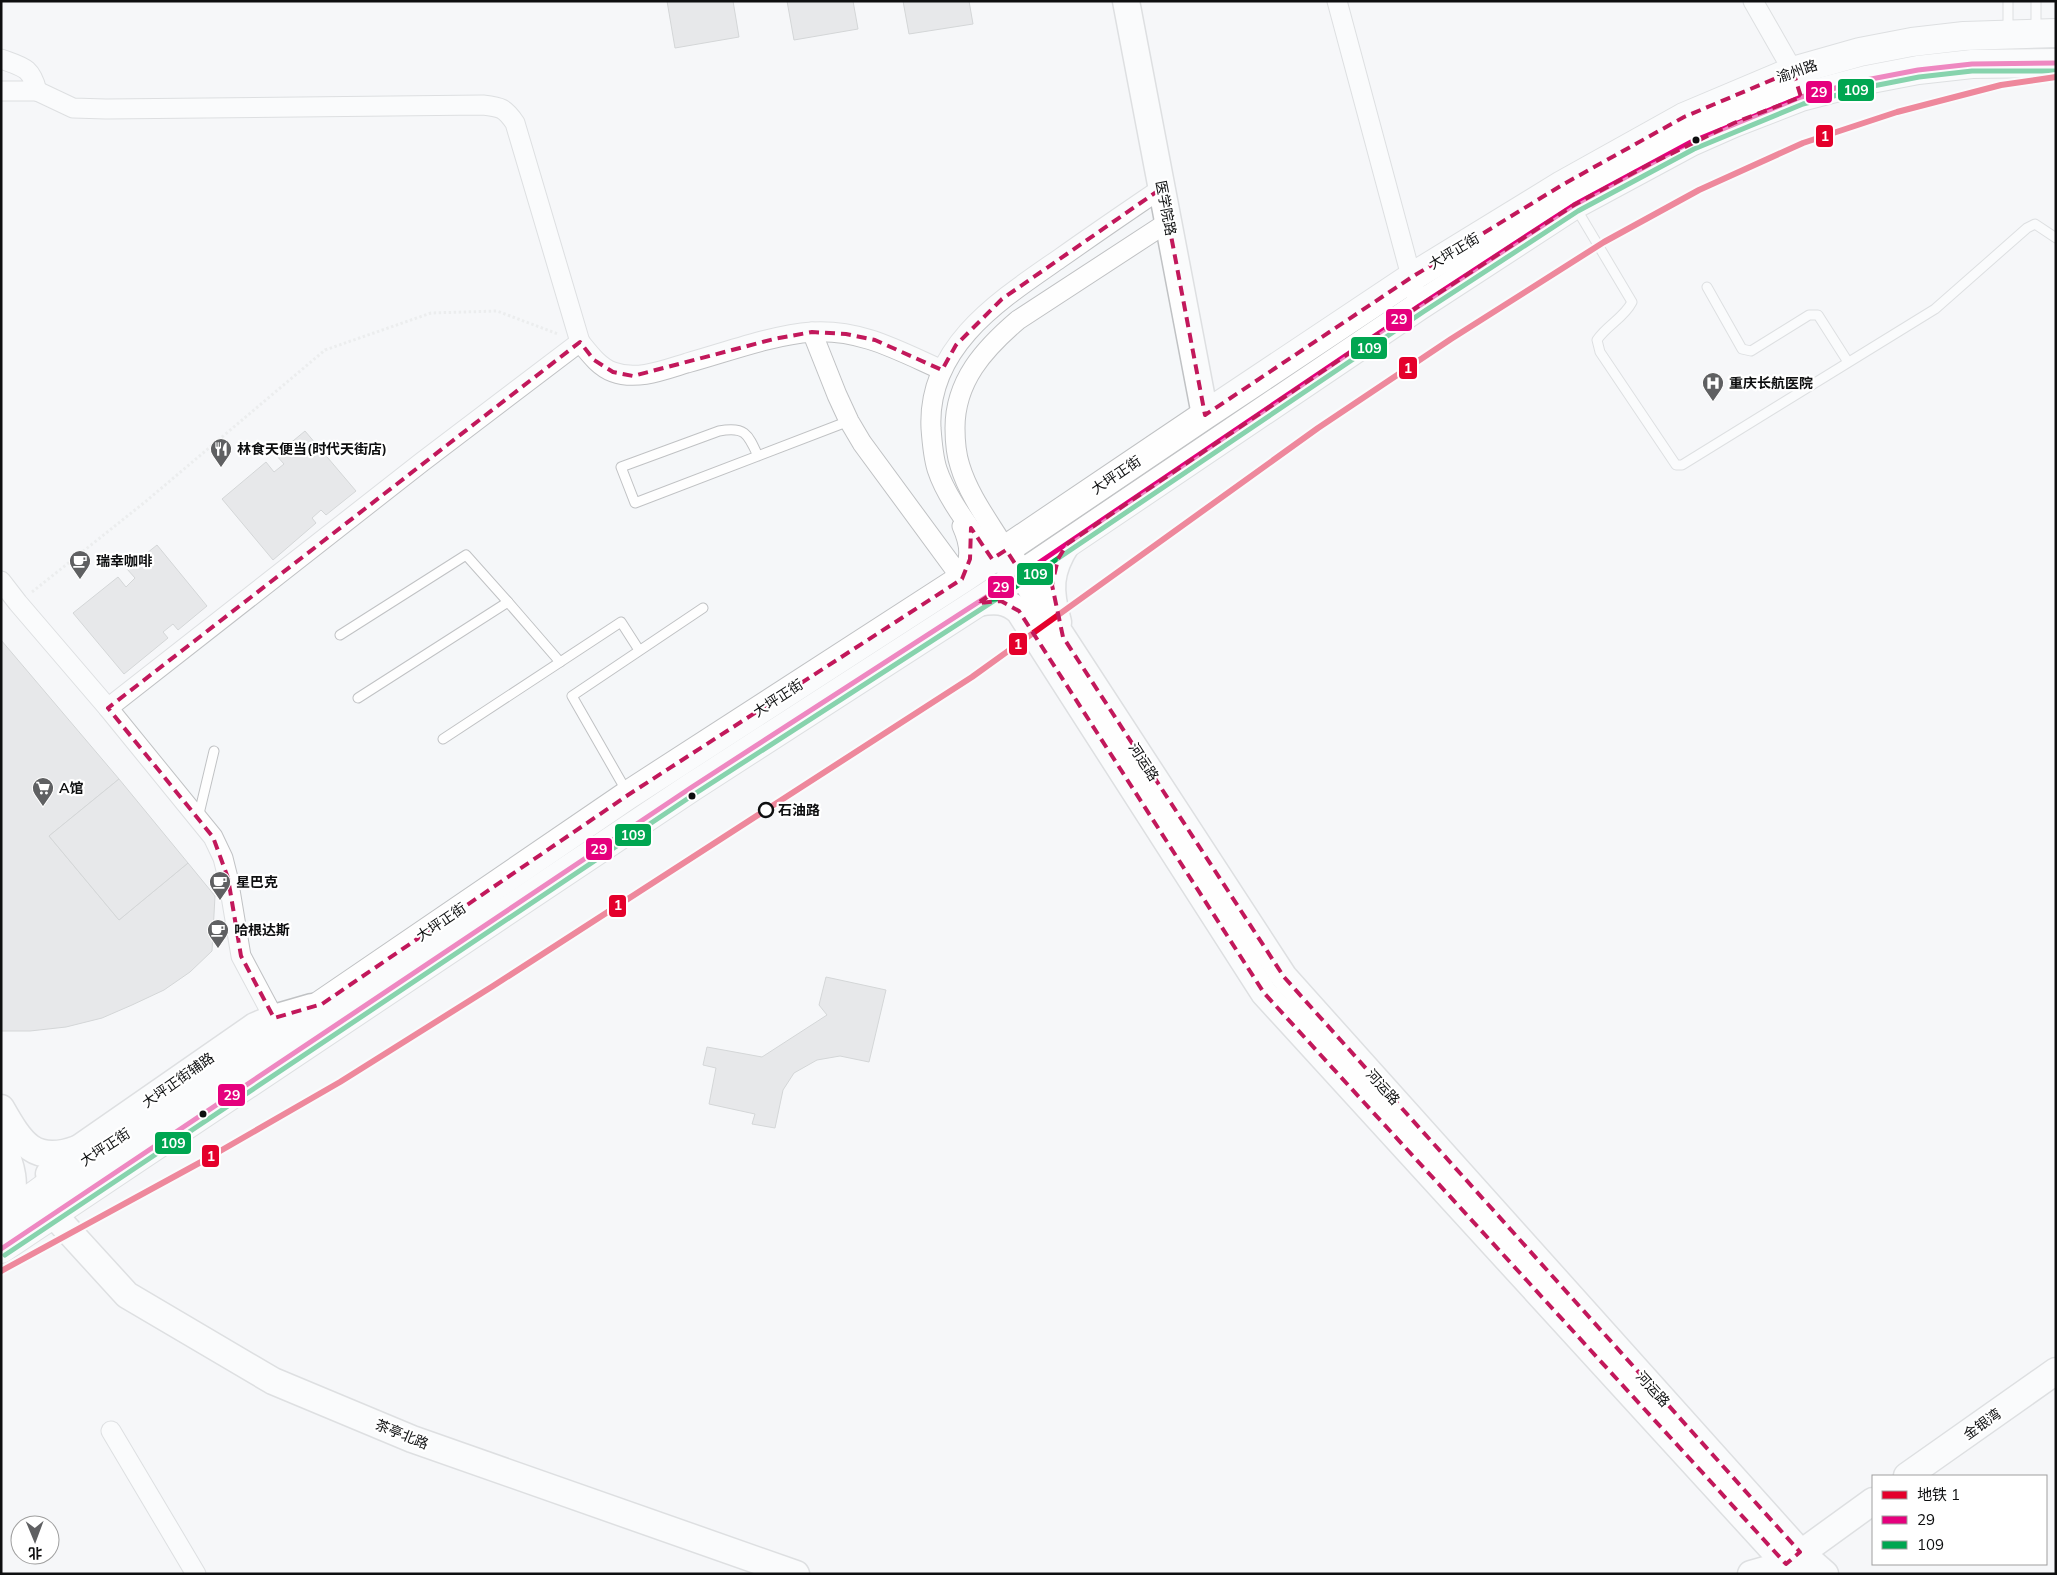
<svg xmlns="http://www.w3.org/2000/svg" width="2057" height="1575" font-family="Mulish,'Noto Sans SC',sans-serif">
	<rect width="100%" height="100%" fill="#f5f7f9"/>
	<g fill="#d5d6d7" stroke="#abadae">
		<path d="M667,1H733L739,37L675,48Z"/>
		<path d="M787,1H853L858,29L794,40Z"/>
		<path d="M903,1H969L973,24L909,34Z"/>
		<path d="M305,431L356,491L326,515L321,510L312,518L316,523L273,560L222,499L266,462L274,472L284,464L276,455Z"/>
		<path d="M157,545L207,606L178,630L173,624L163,632L168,638L124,674L73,613L118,577L126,587L135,578L127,569Z"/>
		<path d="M1,640L119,779L49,836L119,920L188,863L215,896L212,951L190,972L164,990L132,1005L102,1018L66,1027L30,1031H1Z"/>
		<path d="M119,779L188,863L119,920L49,836Z"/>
		<path d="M826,977L886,990L869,1062L840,1056L817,1060L794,1073L783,1090L775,1128L752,1124L755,1114L709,1104L716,1068L703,1065L707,1047L762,1057L827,1015L819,1005Z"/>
	</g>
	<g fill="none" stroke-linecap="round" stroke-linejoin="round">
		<g stroke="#c0c2c4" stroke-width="11">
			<g id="lane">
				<path d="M2036,1V31"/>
				<path d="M2008,31V1"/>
				<path d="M1576,208L1632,302C1624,318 1607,325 1597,340L1600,352L1676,465H1682L1935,309L2027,228L2035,224L2056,238"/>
				<path d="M1707,287L1742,349L1751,351L1809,315H1818L1848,362"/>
				<path d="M758,456C748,434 745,426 719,431L621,467L635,503L849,421"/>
				<path d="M340,635L466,555L508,602"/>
				<path d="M358,698L508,602L560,662"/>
				<path d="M443,739L621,622L639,650"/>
				<path d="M627,792L572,696L703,608"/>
				<path d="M198,818L214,751"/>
			</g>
		</g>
		<g stroke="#c0c2c4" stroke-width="21">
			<g id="street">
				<path d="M1337,1L1419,306"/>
				<path d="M1753,1L1793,71L1797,82"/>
				<path d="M1,59C23,67 31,67 37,91H1"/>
				<path d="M37,91L73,108L106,109L483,105C501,107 505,108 515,123L580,342"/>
				<path d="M812,332L837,395L849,421L862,443L962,579C971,559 971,546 962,526"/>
				<path d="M1006,550C990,523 969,496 960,466C956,454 955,441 955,428C955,381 984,349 1018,320L1168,222"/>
				<path d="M1001,564L992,559C974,532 947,500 937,469C933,456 932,442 931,428C927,346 1000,300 1059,259C1093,235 1128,211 1162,188"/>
				<path d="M1,581L18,603L108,708L213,837L223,858L228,878L241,956L274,1018"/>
				<path d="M108,708L422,462L580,342C589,353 599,367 613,372C637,381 664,370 687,363C727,352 772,335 812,332C861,329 899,351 942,370"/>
				<path d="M111,1431L196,1574"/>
			</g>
		</g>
		<g stroke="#c0c2c4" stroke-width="29">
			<g id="secondary">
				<path d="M1126,1L1205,415"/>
				<path d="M1009,555L1284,977L1800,1552L1825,1574"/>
				<path d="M978,603C995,600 1006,600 1019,611L1264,993L1786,1564L1797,1574"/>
				<path d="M1058,622C1049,590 1049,572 1067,544"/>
				<path d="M1,1108C21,1143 34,1165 77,1149"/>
				<path d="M1,1142C12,1166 17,1184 9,1209"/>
				<path d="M49,1174L78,1149L255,1026L274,1018L312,1007"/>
				<path d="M53,1214L127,1295L273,1381L412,1439L796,1574"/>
				<path d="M1907,1476L2056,1371"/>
				<path d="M1751,1574L1786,1564L1873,1501"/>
			</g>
		</g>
		<g stroke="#c0c2c4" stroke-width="30">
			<g id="primary">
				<path d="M1,1220L53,1182L322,1004L628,795L962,579L1205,415L1412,277L1562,185L1684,117L1793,71L1860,52L1912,42L1964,36L2056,33"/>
				<path d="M1,1249L692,787L1022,574L1419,306L1574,205L1691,142L1734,123L1801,97L1866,80L1918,70L1972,64L2056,63"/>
			</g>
		</g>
		<path stroke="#e0e1e1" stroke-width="3" stroke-dasharray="2.5 2.5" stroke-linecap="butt" d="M32,592L145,502L325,350L431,313L497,311L558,334"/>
		<use href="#lane" stroke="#fefefe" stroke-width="9"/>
		<use href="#street" stroke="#fefefe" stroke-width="19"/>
		<use href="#secondary" stroke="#fefefe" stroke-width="26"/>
		<use href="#primary" stroke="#fefefe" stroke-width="28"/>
		<g stroke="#fff" stroke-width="9">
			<path id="bus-1" d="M1,1249L692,787L1022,574L1419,306L1574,205L1691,142L1801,97L1866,80L1918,70L1972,64L2056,63"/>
		</g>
		<g stroke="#fff" stroke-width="9">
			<path id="bus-2" d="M5,1255L696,793L1026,580L1423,312L1578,211L1694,149L1803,104L1868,87L1919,77L1972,71H2056"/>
		</g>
		<use href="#bus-1" stroke="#e5007d" stroke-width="5"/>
		<use href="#bus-2" stroke="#00a651" stroke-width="5"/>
		<g stroke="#fff" stroke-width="10">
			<path id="metro-1" d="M1,1271L201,1162L340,1082L493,986L972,677L1318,428L1451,339L1604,242L1699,190L1803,143L1897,112L2001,85L2056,77"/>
		</g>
		<use href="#metro-1" stroke="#e4002b" stroke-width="6"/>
	</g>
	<path d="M0 0H2057V1575H0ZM1793,71L1801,97L1734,123L1648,165L1574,205L1419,306L1067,544L1058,559L1052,585L1063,637L1284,977L1800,1552L1786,1564L1264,993L1019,611L1001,601L978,603L1022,574L1006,550L992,559L971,528L970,559L962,579L628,795L322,1004L274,1018L241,956L228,878L213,837L108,708L580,342L594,360L613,372L633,376L774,339L812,332L846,334L875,340L942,370L956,345L1002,299L1162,188L1205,415L1412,277L1562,185L1684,117Z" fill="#f5f7f9" fill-opacity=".55" fill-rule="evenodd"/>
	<path fill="none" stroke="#c2185b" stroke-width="4" stroke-dasharray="10 6" stroke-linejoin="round" d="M1793,71L1801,97L1734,123L1648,165L1574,205L1419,306L1067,544L1058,559L1052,585L1063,637L1284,977L1800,1552L1786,1564L1264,993L1019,611L1001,601L978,603L1022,574L1006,550L992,559L971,528L970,559L962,579L628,795L322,1004L274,1018L241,956L228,878L213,837L108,708L580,342L594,360L613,372L633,376L774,339L812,332L846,334L875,340L942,370L956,345L1002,299L1162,188L1205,415L1412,277L1562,185L1684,117Z"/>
	<defs>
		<g id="hospital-pin" transform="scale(1.125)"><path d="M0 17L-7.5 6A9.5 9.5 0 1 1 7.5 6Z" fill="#5f6062" stroke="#fff"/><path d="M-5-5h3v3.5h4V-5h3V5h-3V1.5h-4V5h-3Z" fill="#fff"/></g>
		<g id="restaurant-pin" transform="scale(1.125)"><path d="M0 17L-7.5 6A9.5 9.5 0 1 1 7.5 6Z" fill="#5f6062" stroke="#fff"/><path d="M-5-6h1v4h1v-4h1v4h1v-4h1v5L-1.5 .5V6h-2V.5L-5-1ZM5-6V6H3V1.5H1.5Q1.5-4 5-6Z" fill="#fff"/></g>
		<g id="cafe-pin" transform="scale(1.125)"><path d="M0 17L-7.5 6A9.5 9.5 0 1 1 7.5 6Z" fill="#5f6062" stroke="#fff"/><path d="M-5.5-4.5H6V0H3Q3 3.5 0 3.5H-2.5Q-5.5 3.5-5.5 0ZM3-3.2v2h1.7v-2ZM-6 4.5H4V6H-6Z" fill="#fff"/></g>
		<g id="supermarket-pin" transform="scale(1.125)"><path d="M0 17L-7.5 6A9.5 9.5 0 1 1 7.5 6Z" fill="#5f6062" stroke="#fff"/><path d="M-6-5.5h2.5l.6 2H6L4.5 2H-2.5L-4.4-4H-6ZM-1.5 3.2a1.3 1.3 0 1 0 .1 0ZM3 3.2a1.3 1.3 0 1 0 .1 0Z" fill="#fff"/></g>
	</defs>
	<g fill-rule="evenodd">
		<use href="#hospital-pin" x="1713" y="383"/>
		<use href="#restaurant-pin" x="221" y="449"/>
		<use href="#cafe-pin" x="80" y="561"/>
		<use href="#supermarket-pin" x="43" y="788"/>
		<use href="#cafe-pin" x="220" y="882"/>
		<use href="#cafe-pin" x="218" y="930"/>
	</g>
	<g fill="#0e0f10" stroke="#fff" stroke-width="2">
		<circle cx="1696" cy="140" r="4.5"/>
		<circle cx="692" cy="796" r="4.5"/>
		<circle cx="203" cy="1114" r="4.5"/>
	</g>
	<circle fill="#fff" stroke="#0e0f10" stroke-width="2.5" cx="766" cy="810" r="7"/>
	<g text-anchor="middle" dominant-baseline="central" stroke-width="4.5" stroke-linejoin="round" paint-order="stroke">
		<g font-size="14" fill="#0e0f10" stroke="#fff">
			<text transform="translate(1797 71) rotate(-19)">渝州路</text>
			<text transform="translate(1166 208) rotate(79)">医学院路</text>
			<text transform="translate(1454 251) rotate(-31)">大坪正街</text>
			<text transform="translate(1116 475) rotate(-34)">大坪正街</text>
			<text transform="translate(778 698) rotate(-33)">大坪正街</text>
			<text transform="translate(1144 762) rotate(57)">河运路</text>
			<text transform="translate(441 922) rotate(-34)">大坪正街</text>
			<text transform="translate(178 1080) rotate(-35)">大坪正街辅路</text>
			<text transform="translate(1383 1087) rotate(48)">河运路</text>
			<text transform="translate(105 1147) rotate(-33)">大坪正街</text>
			<text transform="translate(1653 1389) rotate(48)">河运路</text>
			<text transform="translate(1982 1424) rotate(-35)">金银湾</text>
			<text transform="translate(402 1434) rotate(22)">茶亭北路</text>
		</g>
		<g font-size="14" font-weight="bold" fill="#0e0f10" stroke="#fff" text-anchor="start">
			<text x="1729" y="383">重庆长航医院</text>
			<text x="237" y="449">林食天便当(时代天街店)</text>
			<text x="96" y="561">瑞幸咖啡</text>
			<text x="59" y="788">A馆</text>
			<text x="236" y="882">星巴克</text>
			<text x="234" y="930">哈根达斯</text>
		</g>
		<g font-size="14" font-weight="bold" fill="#0e0f10" stroke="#fff" text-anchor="start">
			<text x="778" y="810">石油路</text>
		</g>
	</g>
	<g stroke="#fff" stroke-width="2">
		<rect x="1837" y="78" width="38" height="24" rx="5" fill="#00a651"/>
		<rect x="1805" y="80" width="28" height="24" rx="5" fill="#e5007d"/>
		<rect x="1815" y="124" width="19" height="24" rx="5" fill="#e4002b"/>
		<rect x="1385" y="308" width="28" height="24" rx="5" fill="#e5007d"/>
		<rect x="1350" y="336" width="38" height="24" rx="5" fill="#00a651"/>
		<rect x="1398" y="356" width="20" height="24" rx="5" fill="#e4002b"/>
		<rect x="1016" y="562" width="38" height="24" rx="5" fill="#00a651"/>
		<rect x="987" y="575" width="28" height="24" rx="5" fill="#e5007d"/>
		<rect x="1008" y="632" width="20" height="24" rx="5" fill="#e4002b"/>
		<rect x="614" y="823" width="38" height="24" rx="5" fill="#00a651"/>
		<rect x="585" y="837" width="28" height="24" rx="5" fill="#e5007d"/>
		<rect x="608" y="894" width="19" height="24" rx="5" fill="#e4002b"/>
		<rect x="217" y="1083" width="29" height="24" rx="5" fill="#e5007d"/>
		<rect x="154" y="1131" width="38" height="24" rx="5" fill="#00a651"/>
		<rect x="201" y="1144" width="19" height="24" rx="5" fill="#e4002b"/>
	</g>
	<g font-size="14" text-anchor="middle" font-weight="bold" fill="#fff">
		<text x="1856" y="95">109</text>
		<text x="1819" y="97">29</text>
		<text x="1825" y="141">1</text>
		<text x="1399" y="324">29</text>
		<text x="1369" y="353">109</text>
		<text x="1408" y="373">1</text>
		<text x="1035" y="579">109</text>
		<text x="1001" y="592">29</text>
		<text x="1018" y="649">1</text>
		<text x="633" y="840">109</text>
		<text x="599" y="854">29</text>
		<text x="618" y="910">1</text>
		<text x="232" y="1100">29</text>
		<text x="173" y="1148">109</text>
		<text x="211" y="1161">1</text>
	</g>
	<rect width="2057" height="1575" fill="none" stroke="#0e0f10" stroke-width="5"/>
	<rect x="1872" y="1475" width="175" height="90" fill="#ffffff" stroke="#9f9f9f"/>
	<rect x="1882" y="1491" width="25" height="8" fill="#e4002b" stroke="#9f9f9f"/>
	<text x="1917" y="1500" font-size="15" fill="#0e0f10">地铁 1</text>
	<rect x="1882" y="1516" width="25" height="8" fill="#e5007d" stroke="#9f9f9f"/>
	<text x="1917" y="1525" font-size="15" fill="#0e0f10">29</text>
	<rect x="1882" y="1541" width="25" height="8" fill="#00a651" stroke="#9f9f9f"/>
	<text x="1917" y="1550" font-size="15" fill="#0e0f10">109</text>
	<g transform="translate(35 1540) rotate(179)"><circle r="24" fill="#ffffff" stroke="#9f9f9f"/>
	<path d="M0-4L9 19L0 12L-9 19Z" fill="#5f6062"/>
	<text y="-8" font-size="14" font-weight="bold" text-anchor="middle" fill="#0e0f10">北</text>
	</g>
</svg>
